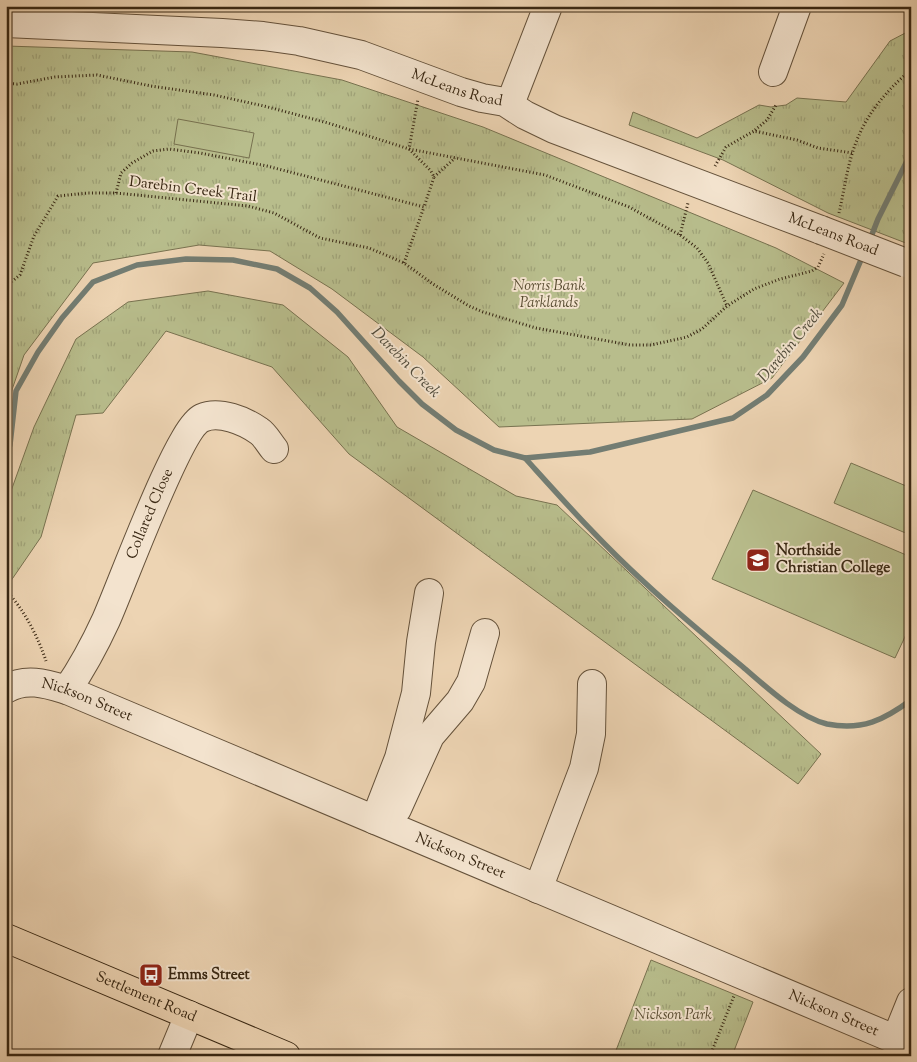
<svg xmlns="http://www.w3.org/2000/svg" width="917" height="1062" font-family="'Sorts Mill Goudy',serif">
	<defs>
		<pattern id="grass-tufts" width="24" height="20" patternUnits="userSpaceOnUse" patternTransform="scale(1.25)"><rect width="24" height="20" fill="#b8bd8c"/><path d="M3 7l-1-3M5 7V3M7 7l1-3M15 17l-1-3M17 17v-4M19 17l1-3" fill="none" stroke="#9fa278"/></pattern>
	</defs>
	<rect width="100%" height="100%" fill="#edd4b3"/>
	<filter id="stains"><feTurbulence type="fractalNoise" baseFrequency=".004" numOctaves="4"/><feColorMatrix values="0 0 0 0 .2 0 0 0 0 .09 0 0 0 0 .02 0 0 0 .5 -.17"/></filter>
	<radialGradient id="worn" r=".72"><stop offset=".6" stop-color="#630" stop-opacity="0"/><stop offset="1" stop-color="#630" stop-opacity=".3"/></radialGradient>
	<g fill="url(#grass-tufts)" stroke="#787250">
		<path d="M911,30V245L828,213L723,160L629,125L633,112L697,138L759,105L771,107L786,105L797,98L846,102L890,41Z"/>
		<path d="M6,46L192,52L342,80L483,127L776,248L844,283L772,378L692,419L499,427L423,357L332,289L270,251L199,245L93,263L24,355L6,407Z"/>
		<path d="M208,291L283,305L348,357L397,427L516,496L557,505L821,754L798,784L349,454L272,367L166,331L103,413L76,415L41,537L6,588V505L34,427L76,339L128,302Z"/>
		<path d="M651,960L753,1002L732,1056H623L615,1053Z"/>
	</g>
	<g fill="#b8bd8c" stroke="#787250">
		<path d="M178,119L254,133L249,158L174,144Z"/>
		<path d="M851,463L911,488V527L908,534L834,503Z"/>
		<path d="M753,490L911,557V624L895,658L712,579Z"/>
	</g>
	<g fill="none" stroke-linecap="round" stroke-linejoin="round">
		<g stroke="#737d73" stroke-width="5.5">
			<path d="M869,242L878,219L911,153"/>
			<path d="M6,456L10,445L16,391L38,352L62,318L93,282L137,265L186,259L233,260L277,269L310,288L337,312L399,381L422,404L456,430L494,450L525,458L590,452L733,418L767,395L803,357L842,305L863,255"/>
			<path d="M525,458C563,500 601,543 643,581C675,611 709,639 743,667C765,686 798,717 827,724C862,731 884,720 911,700"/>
		</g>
		<g stroke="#65523b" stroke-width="30">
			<g id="minor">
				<path id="s1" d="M6,23L222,33L263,36L299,41L361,55L461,92L482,98L505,102L525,115L554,129L821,230"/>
				<path d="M773,72L797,6"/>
				<path d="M510,104L548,6"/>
				<path id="s2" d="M6,689C26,677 47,684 67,690L911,1046"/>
				<path id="s3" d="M67,690C82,668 95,644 106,620C121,587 178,429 202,418C219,410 245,421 259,431C265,435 269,443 274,449"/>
				<path d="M397,809L430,736L460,701L471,682L485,633"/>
				<path d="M375,820L399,758L416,693L421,642L429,593"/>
				<path d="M538,889L584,768L591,734L592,684"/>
				<path d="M896,1039L911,1002"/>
				<path d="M172,1056L189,1015"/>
			</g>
		</g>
		<g stroke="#382713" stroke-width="30">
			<g id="major">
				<path id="s4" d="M6,938L286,1056"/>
			</g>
		</g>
		<g stroke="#382713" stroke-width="3" stroke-dasharray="1 2.5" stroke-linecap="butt">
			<path d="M6,83L17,84L55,77L97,75L151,86L214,95L264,106L328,123L409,149L545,175L629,207L680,235L697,248L708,263L727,306"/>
			<path d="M755,130L767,120L776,105"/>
			<path d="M715,166L726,147L754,131L797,140L818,148L853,153"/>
			<path d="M434,177L455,158"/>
			<path d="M116,193L121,173L132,163L153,151L169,149L200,153L267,166L424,207L434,177L431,171L409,149L418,99"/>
			<path d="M839,213C845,187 848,158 860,133C870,110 891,86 911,70"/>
			<path d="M680,235L688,203"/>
			<path d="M404,263L424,207"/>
			<path d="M6,286L20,275L34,236L58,196L88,193H116L248,206L274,213L320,238L369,248L388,256L404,263L433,284L469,306L483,312L536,328L630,345H651L687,337L702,329L727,306L754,289L780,279L812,271L818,267L824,254"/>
			<path d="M6,591C23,607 39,639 46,661"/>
			<path d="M710,1056L734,996"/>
		</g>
		<use href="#minor" stroke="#f3e3ce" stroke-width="28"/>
		<use href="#major" stroke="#edd4b3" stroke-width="28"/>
		<g stroke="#65523b" stroke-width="30" stroke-linecap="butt">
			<path id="minor-bridge" d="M821,230L906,263"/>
		</g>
		<use href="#minor-bridge" stroke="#f3e3ce" stroke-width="28"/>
	</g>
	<defs>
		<g id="school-square" transform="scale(1.25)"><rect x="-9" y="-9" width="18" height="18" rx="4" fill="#8f2418" stroke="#f3e3ce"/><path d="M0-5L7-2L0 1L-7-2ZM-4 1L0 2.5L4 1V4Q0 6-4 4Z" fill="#fff"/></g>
		<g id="bus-square" transform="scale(1.25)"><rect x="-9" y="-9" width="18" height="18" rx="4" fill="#8f2418" stroke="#f3e3ce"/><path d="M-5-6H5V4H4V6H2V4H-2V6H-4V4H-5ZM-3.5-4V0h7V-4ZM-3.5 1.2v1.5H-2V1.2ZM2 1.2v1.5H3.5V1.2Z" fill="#fff"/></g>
	</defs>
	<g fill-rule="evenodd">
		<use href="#school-square" x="758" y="560"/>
		<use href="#bus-square" x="151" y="975"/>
	</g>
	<g text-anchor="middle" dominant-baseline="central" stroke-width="4" stroke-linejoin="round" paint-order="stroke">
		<g font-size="15" fill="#382713" stroke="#f3e3ce">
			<text stroke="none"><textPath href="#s1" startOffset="459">McLeans Road</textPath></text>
			<text transform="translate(193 190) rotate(7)">Darebin Creek Trail</text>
			<text transform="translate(833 235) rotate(21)">McLeans Road</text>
			<text stroke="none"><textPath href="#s3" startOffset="195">Collared Close</textPath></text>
			<text stroke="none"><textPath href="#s2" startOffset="85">Nickson Street</textPath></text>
			<text stroke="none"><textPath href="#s2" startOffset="490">Nickson Street</textPath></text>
			<text stroke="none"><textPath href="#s4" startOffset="152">Settlement Road</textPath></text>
			<text stroke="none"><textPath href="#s2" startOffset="895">Nickson Street</textPath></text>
		</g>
		<g font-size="15" font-style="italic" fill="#584c31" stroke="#f3e3ce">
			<text x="549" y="286">Norris Bank<tspan x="549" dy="17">Parklands</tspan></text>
			<text x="673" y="1015">Nickson Park</text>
		</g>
		<g font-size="15" font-weight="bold" fill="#382713" stroke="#f3e3ce" text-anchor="start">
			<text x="776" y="551">Northside<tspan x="776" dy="17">Christian College</tspan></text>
			<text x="168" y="975">Emms Street</text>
		</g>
		<g font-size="16" font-style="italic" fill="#504b3b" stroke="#f3e3ce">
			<text transform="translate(791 346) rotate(-50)">Darebin Creek</text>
			<text transform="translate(405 363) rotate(46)">Darebin Creek</text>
		</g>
	</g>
	<rect width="917" height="1062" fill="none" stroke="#edd4b3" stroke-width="25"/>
	<rect x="8" y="8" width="902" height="1047" fill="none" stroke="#382713" stroke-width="2.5"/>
	<rect x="12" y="12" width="892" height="1037" fill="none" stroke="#382713"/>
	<rect width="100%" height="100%" filter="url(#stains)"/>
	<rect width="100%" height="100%" fill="url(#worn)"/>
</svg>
